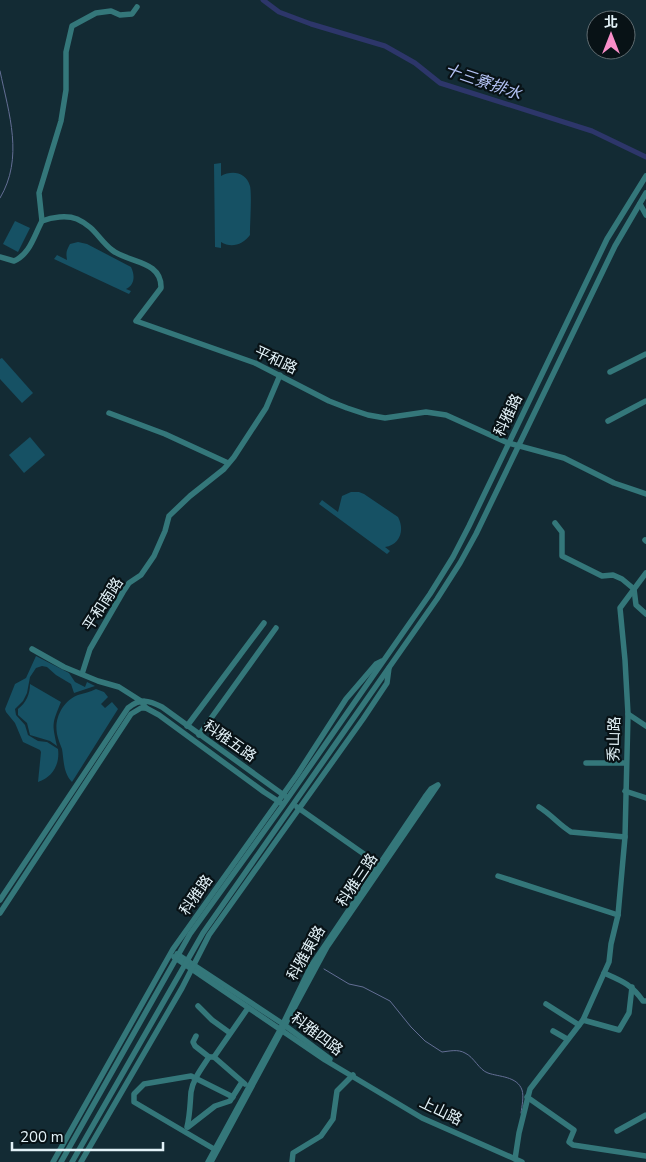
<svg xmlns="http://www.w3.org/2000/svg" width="646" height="1162" font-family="'Nunito Sans','Noto Sans TC',sans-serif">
	<rect width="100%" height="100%" fill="#132b34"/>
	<g fill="#165164">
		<path d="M221,163V176C232,170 246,172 250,186C252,196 250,223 250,235C243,244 232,249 221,242V248L215,247L214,164Z"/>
		<path d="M15,221L30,228L18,252L3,244Z"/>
		<path d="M78,242L87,244L131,267C135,275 135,285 126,289L131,291L129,294L54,259L57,255L67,260C66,253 66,251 70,244Z"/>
		<path d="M2,358L33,393L22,403L0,379V359Z"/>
		<path d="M30,437L45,455L24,473L9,455Z"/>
		<path d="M351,492H359L364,494L398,517C405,530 400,545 385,547L390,551L387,554L319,504L322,500L338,512L342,496Z"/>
		<path d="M36,656L69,673L75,682L85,687L87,682L95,686L74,693L71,684L56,675L47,667L42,666L36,668L30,677L27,693L23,701L15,709L16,715L25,725L28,735L38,741L47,742L58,749C60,764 53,777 38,782L41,752L40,750L23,742L15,723L6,712L5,709L15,684L26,678Z"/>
		<path d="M30,684L61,702C52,724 52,723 57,746L50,741L30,735L27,723L18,715V709C26,703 30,694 30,684Z"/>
		<path d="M96,689L104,692L108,697L101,704L105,708L112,702L118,709L72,782C63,773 64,760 62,749C60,744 58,739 57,734C54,718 63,701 78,695C84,693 90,692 96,689Z"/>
	</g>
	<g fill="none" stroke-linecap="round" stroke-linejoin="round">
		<g stroke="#636e94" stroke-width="1">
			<path d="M0,71C9,114 24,158 0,198"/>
			<path d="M324,969L349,984L363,987L390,1001L411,1027L425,1041L442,1052C450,1051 458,1049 465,1053C474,1057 479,1070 488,1073C499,1077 517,1076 522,1090C524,1096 522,1106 521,1113"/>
		</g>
		<path stroke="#2d366a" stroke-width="5" d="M263,0L279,12L311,24L385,46L415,63L440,83L592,131L646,157"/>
		<g stroke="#34777a" stroke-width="5.5">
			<path d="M640,204L646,215"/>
			<path d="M42,221L39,193L61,121L66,90V52L72,26L96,13L111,11L120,15L132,14L137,7"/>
			<path d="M0,257L14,261C30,254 34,236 42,221C52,217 67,215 77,219C95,227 99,240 112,250C128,263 162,260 161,288L136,321L255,363L329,401L347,408L368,415L385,418L426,412L446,415L508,443L564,458L614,483L646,494"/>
			<path d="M610,372L646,354"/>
			<path d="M109,413L165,434L228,463"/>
			<path d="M608,421L646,401"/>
			<path d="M555,523L562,532V556L602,576L613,575L622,579L634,589L636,605L646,614"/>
			<path d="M645,540L646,541"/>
			<path d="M32,649L64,667L98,681L119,687L141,701L146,708L159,715L264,792L281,803"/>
			<path d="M82,674L90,649L123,592L129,583L141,575L154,556L165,531L169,516L190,496L224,469L234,457L266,408L280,375"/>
			<path d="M628,714L646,726"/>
			<path d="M187,726L264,623"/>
			<path d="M199,735L276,628"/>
			<path d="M586,763H626"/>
			<path d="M625,791L646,798"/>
			<path d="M297,807L381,866"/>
			<path d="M539,807C552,815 559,825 571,832L625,837"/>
			<path d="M498,876L618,915"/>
			<path d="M0,900L128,708C141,698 148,700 162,707L285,796"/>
			<path d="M0,913L131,714L141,708H146"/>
			<path d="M177,954L283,1024L330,1059"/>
			<path d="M174,957L325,1060L422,1118L522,1162"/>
			<path d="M604,973C622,981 631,984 643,1001H646"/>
			<path d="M546,1004L579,1025"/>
			<path d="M198,1006L212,1020L230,1033"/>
			<path d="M583,1020L619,1030L629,1013L632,987"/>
			<path d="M553,1031L567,1039"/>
			<path d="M196,1036L193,1042L195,1046L209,1057"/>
			<path d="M214,1057L245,1084"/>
			<path d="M527,1097L574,1130L569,1142L573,1145L646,1156"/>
			<path d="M187,1127C190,1115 190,1104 191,1092C193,1079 202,1068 209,1057H214L248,1008"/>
			<path d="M188,1127L215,1106L230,1101L242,1082"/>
			<path d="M617,1131L646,1115"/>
			<path d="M214,1149L134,1102V1094L144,1084L191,1076L233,1097"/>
			<path d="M515,1159L519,1133L530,1089L583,1020L609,962L611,944L618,915L625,837L628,714L625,660L620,608L646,573"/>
			<path d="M53,1162L173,949L297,775L346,699L376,664L382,661"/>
			<path d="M61,1162L190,934L283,805L430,594L453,557L469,526L607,239L646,176"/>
			<path d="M72,1162L203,933L437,599L460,563L476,534L615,246L646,193"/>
			<path d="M81,1162L182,988L209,935L363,719L387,683L389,668"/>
			<path d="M208,1162L280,1030L311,966L425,797L431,789L438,785L327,947L211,1162"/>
			<path d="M292,1162L293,1153L321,1136L333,1119L337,1091L353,1075"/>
		</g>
	</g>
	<g text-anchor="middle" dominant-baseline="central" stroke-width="4.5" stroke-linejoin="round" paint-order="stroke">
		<g font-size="15" fill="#e2f1f7" stroke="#081216">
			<text transform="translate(276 360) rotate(25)">平和路</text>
			<text transform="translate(508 415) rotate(-64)">科雅路</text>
			<text transform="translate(103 604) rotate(-57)">平和南路</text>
			<text transform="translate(614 739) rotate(-89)">秀山路</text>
			<text transform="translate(230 741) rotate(35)">科雅五路</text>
			<text transform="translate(357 880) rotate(-56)">科雅三路</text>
			<text transform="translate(196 895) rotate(-55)">科雅路</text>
			<text transform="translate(306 953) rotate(-60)">科雅東路</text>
			<text transform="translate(317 1034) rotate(37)">科雅四路</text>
			<text transform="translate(441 1111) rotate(26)">上山路</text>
		</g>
		<g font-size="16" font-style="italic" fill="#b3c1f3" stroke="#081216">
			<text transform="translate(483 82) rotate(19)">十三寮排水</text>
		</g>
	</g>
	<g transform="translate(611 35)"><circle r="24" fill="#081216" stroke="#5f6b70"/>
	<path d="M0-4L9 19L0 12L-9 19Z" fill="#f98fc9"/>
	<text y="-8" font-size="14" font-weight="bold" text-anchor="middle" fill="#e2f1f7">北</text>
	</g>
	<path d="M12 1142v8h151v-8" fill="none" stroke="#e2f1f7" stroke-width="2.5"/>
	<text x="20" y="1142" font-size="15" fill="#e2f1f7" stroke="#081216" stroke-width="4" paint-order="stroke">200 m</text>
</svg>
